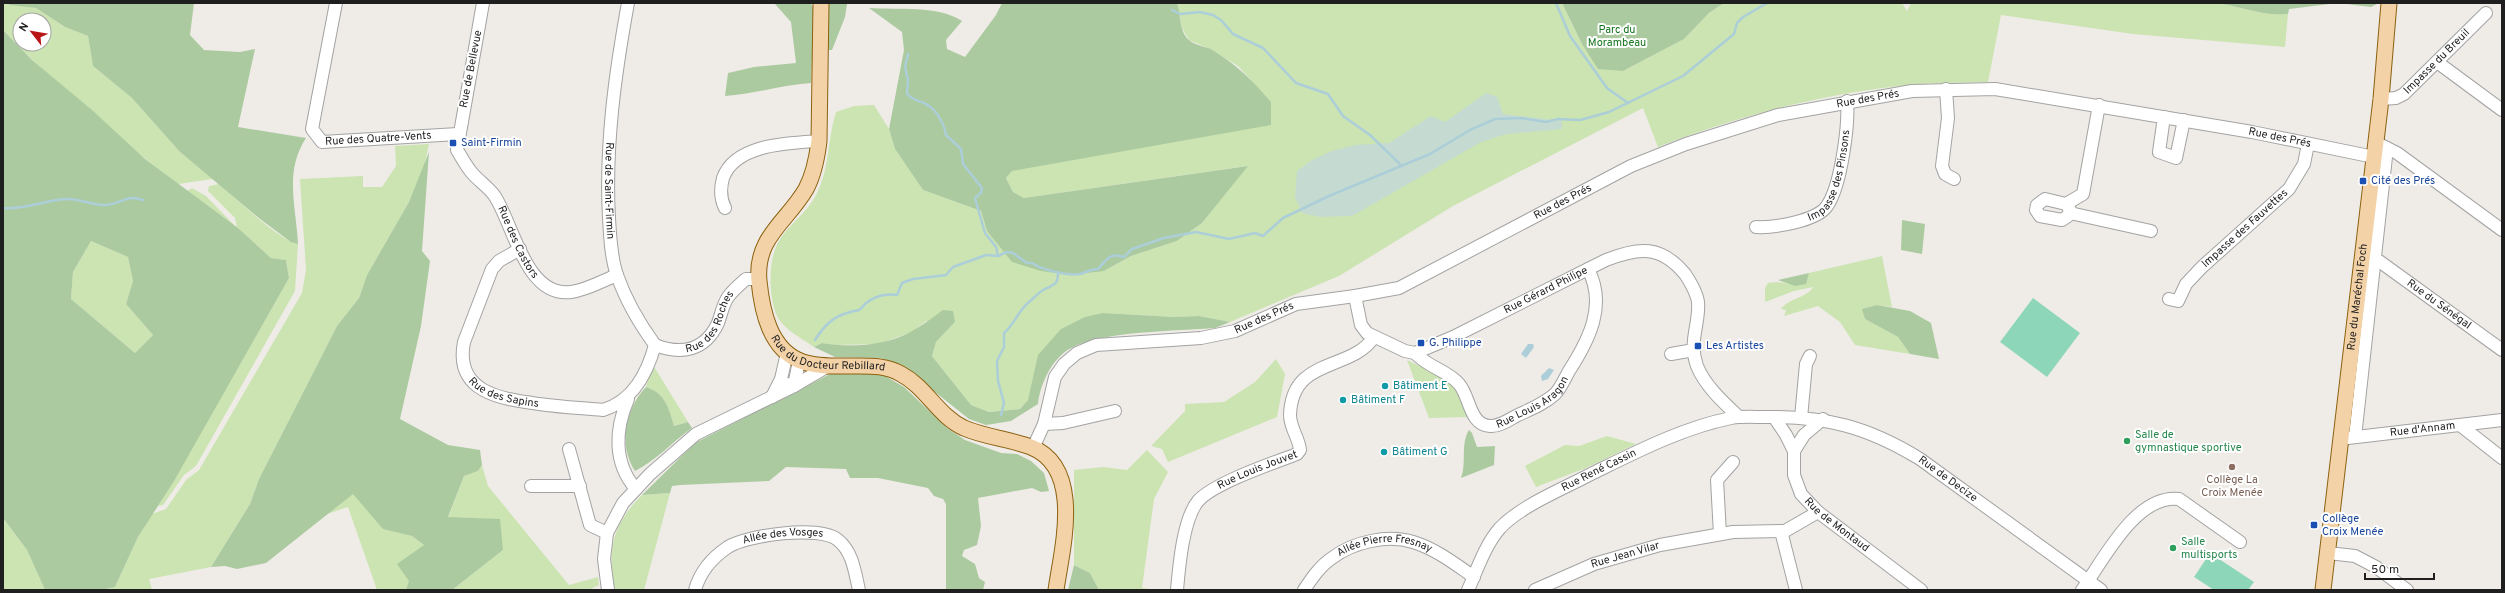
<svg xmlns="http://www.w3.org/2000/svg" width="2505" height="593" font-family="Overpass,sans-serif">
	<rect width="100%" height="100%" fill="#efece7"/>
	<g fill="#cbe4b2" fill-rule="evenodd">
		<path d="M3,3L36,8L65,27L88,36L93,66L132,98L179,151L213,179L178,184C117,138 56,86 3,30ZM20,20H44V44H20Z"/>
		<path d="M1177,3H1562L1582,44L1623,71L1684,39L1709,13L1724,3H1902L1907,11L1911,3H2213C2239,5 2263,17 2288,14L2285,47L2133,34L2001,15L1988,82C1959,83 1929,82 1900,86C1817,95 1735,117 1658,147L1643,108L1453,206L1339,276L1230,322L1199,316L1174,317L1103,313L1034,381L1028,400L1020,409L989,412L971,405L932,356L936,342L955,322L926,321L912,332L878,344L835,345L822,343L814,347C803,339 783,329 777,316C769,297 768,266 776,247C784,228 805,215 815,197C830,170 827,141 836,112L854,106L874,105L889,129L895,149L923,190L981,211L987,231L1104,271L1131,256L1177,241L1202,223L1247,166L1024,198L1013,192L1006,178L1012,171L1271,102L1238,66L1212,50L1189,40L1182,28Z"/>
		<path d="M429,144L424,168L409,202L367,275L359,298L337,326L259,479L250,504L211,567L149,579L152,590H101L115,587L138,537L152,514L166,509L186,480L199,470L302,293L306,270L300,179L363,176V187H382L396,166L395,146Z"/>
		<path d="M219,184C238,200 276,238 298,244L295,291L196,466L184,475L163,505L158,506L289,278L286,260L271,258L238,228L187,191L192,188L206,196L237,228L235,218L208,191L209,186Z"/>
		<path d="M91,241L128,257L133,281L126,304L153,335L135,353L71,299L73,272Z"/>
		<path d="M1882,256L1892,307L1877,305L1863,309L1865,319L1898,337L1910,354L1855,345L1840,322L1818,306L1784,316L1786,310L1781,309C1789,298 1807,298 1813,287L1794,291L1765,302V288L1768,283C1782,280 1792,287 1805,284L1809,273Z"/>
		<path d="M1276,359L1285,374L1277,417L1168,462L1162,449L1151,446L1185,411V404L1224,402L1255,382Z"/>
		<path d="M1407,360L1444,378L1460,390L1467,417L1429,418Z"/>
		<path d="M653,365L688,422L674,426C669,408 665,393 646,387Z"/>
		<path d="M1607,436L1636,444L1586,468L1536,487L1525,466L1565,445L1579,446Z"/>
		<path d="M1147,450L1168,472L1154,499L1142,588L1157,590H1099L1090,573L1074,565V470L1103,467L1127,470Z"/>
		<path d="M482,465L488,486L569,585L598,577L599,585L589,590H452L503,550L448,518L464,476L478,471Z"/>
		<path d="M353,493L383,528L412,536L424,545L406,590H377L348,507L327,514Z"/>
		<path d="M670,493L644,590H615C607,549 612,525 642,495Z"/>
		<path d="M3,518L27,550L45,590H3Z"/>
	</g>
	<g fill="#accaa0" fill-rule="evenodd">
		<path d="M7,3H194L190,35L204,50L240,52L255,49L238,127L306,138C284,172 296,205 298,244L291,242L260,219L179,151L132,98L93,66L88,36L65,27L36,8L10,5Z"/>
		<path d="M779,3H810L814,8L811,83C782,85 754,94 725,96L728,73L754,67L796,63L791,22L775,4Z"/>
		<path d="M826,3L847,4L845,17L832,50H827Z"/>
		<path d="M1002,3H1177C1181,14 1179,32 1189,40C1195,46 1207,46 1214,51C1237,65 1254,82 1271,102V125L1012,171L1006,178L1013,192L1024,198L1248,166L1202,223L1177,241L1131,256L1104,271L1070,275L1041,271L1012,262L987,231L981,211L923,190L895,149L889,129L904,50L902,32L869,8C898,10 938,5 962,21L946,40L947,49L965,57L996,15Z"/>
		<path d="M1562,3H1724L1709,13L1684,39L1623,71L1598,69L1582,44Z"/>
		<path d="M2213,3H2379L2371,7L2338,3L2289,9L2288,14C2263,17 2239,5 2213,3Z"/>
		<path d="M3,30L32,60L92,110L145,159L238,228L271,258L286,260L289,278L174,481L138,537L115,587L101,590H45L27,550L3,518ZM91,241L128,257L133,281L126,304L153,335L135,353L71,299L73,272Z"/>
		<path d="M429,152L422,251L430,261L421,326L400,419L448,445L480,450L482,465L478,471L464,476L448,517L500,519L503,550L452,590H406L409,581L397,564L424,545L412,536L383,529L353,494L266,563L237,569L225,566L211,567L250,504L259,479L337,326L359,298L367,275L409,202Z"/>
		<path d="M1902,220L1925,224L1922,254L1901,250Z"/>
		<path d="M1809,273L1806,284L1795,286L1778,280Z"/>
		<path d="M1877,305L1910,311L1931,323L1939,359L1910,354L1898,337L1865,319L1862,309Z"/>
		<path d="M943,310L953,311L955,322L936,342L932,356L971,405L989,412L1020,409L1028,400L1038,355L1061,329L1085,317L1103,313L1174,317L1199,316L1230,322L1215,328C1178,331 1101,331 1071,348C1052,358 1040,384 1038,404L1011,421L986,425L969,419L901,365L881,358L835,357L814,347L822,343C848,348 888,346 912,331C923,325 933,317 943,310Z"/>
		<path d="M857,372L885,376L904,387L947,428L965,440L1001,453L1017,454L1031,461L1044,473L1049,491L1041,492L1032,488L978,498L981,526L977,545L964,550L962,556L975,564L979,578L985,582L983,590H946V504L943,499L934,496L928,488L878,478H850L846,469L786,467L769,481L680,485L672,486L670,493L642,495L695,443L832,373Z"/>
		<path d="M646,387C665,393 669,408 674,426L688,422L692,428C672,442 657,460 635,471C618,445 625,409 646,387Z"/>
		<path d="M1469,430L1472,433L1477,447L1495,446L1494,465L1461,478C1467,462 1460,445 1469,430Z"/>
		<path d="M1074,565L1090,573L1099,590H1068Z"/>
	</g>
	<path fill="#c5dbd1" d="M1486,93L1497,97L1503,114L1562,121V129L1507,134L1481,142L1352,216L1320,217L1302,213L1295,197L1297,171L1312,160L1332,151L1355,145L1389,143L1431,116L1445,122Z"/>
	<g fill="#8dd6b9">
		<path d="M2033,298L2080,333L2047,377L2000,342Z"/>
		<path d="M2210,553L2254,582L2248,590H2214L2194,577Z"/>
	</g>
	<g fill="#acced8">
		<path d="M1528,344H1533L1534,347L1526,358L1521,354Z"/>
		<path d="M1549,368L1554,370L1548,379L1542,381L1541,376Z"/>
	</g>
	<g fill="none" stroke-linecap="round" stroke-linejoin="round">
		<g stroke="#acced8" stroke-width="2.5">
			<path d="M1556,3L1570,36L1607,88L1628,103"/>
			<path d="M1172,10L1180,14L1200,12L1213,15L1221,20L1233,34L1263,48L1296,83L1328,94L1343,116L1370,135L1402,166"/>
			<path d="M908,54L905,67L908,80L907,94C914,102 922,100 929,106C937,111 945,126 946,135L961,149L963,164L982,188L981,193L975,198L985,233L996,247L998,256"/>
			<path d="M3,208C25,210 45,200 66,199C80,198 92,206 105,205C122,204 125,194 143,200"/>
			<path d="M815,340C827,321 837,314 859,310C861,309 863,306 865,304C874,296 887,293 897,295L902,283L913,279L946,275L953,267L986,255L998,256L1007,252L1013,253L1027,263H1032C1042,270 1068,276 1080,274C1087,272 1090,269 1098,269C1107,259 1111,252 1124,257L1132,249L1164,238L1196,232L1229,239L1255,233L1263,236L1283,218L1329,196L1430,154L1470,130L1495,119L1521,118L1546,122L1558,119L1580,120L1609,112L1683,76L1734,34L1737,23L1743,17L1767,3"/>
			<path d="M1001,415L1004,403L998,381L997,361L1004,347V333C1014,325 1018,311 1029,302C1033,299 1038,293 1043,290C1054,284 1058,286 1058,272"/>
		</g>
		<g stroke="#a3a3a3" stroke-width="14">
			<g id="minor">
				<path id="s1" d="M336,3L312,129L322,142L458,134"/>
				<path id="s2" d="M483,3L457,150C462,158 466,166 472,173C479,181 488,187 494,195C513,222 525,298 571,292C587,290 602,281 617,275"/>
				<path id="s3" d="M628,3C615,74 605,146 609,218C610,236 611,258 617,275C626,301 639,323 655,345"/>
				<path d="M2437,62L2502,110"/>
				<path d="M1946,89L1948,118L1942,166L1945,174L1954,179"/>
				<path id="s4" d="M2381,99L2396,98L2404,94L2486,13"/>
				<path d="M2164,117L2159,152L2176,158L2184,120"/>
				<path d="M2381,145L2397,153L2502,230"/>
				<path d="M2045,199L2066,204L2070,210L2068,216L2062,220L2040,216L2036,210L2037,205Z"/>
				<path d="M2066,204L2083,194L2099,105"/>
				<path d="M725,208C720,198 720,189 723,178C735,144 788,143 819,141"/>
				<path d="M2070,213L2151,231"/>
				<path id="s5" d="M1756,227C1774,228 1817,221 1827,206C1841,186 1849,125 1847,101"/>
				<path id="s6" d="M520,249L499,261L492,269L464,342C454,393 502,399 539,404C560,407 581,408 603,410C633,401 647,374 655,345"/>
				<path id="s7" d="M2375,260L2379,261L2502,350"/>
				<path id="s8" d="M1355,296L1361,325L1367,333L1405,351L1415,353L1453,337L1606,260C1639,247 1661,245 1685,274C1690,281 1697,294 1698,302C1700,324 1688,341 1697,366C1705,386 1724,403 1739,417"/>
				<path id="s9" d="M2169,299L2178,301L2186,284L2202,267L2289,189L2304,164L2308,144"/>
				<path id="s10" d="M655,345C681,355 705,351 718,323C721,315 723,304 728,297C733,290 739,285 746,279H759"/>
				<path id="s11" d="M1415,353C1427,367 1449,371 1459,384C1470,396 1469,425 1490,426C1499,427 1510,419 1518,415C1531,409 1544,404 1555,394C1561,388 1565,378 1569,371C1589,340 1607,305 1588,269"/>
				<path d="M1671,354L1694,350"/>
				<path d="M789,384L794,386L799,361"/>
				<path d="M772,397L781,379L787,353"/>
				<path d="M628,399C615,429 613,463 636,489"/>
				<path id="s12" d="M1774,417L1786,435L1794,451V475L1801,494L1818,512L1921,590"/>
				<path d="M1801,418L1806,364L1810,356"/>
				<path d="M1044,424L1063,423L1115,411"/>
				<path d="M2460,425L2502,458"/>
				<path d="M2355,437L2387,148"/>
				<path id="s13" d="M2348,438L2502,420"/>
				<path id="s14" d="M1033,448L1044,424L1055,377L1064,364L1077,353L1096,345L1201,338L1235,331L1296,304L1355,296L1399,288L1631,166L1686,144L1778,115L1912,91L1995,89L2252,132L2374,157"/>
				<path d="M569,449L590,525L607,533"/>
				<path d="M1794,451L1804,435L1823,419"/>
				<path d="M531,486H580"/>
				<path d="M1781,531L1796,590"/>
				<path d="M1720,534L1717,480L1733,462"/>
				<path d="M2328,553L2355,556L2376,567L2407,590"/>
				<path d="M608,590L604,559L607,533L623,503L650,474L696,434L794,386L828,366"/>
				<path id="s15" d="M695,590C700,572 713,557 728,547C747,535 819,525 838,540C853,552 855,573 859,590"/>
				<path id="s16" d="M1177,590C1179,567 1183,519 1198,501C1214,483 1273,463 1297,454L1300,450C1299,438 1290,428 1290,415C1292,356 1351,372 1374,337"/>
				<path id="s17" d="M1304,590C1312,578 1320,566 1332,558C1353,542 1388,534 1413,542C1436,549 1455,564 1474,577"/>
				<path id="s18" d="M1468,590C1477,570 1485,545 1500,528C1522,505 1563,489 1591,474C1636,452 1682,428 1731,418C1742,416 1754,417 1765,417C1826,416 1868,427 1920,459L2101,590"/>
				<path id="s19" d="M1535,590L1594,564L1660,545L1733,532L1785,531L1818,512"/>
				<path d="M2082,590C2104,559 2136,494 2179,499L2240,542"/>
			</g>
		</g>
		<g stroke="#8b610f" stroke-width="17">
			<g id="major">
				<path id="s20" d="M821,3L819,141C817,158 814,174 806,189C787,222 755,237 759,281C762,311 770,351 803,362C818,367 836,366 852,366C869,366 886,365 901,374C926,387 938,416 964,428C985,437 1009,439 1031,447C1084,468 1062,548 1056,590"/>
				<path id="s21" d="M2323,590L2381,99L2389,3"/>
			</g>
		</g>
		<use href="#minor" stroke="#fff" stroke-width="12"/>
		<use href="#major" stroke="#f3d2a8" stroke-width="15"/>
	</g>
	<g fill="#1a4fb4" stroke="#fff" stroke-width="1.5">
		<rect x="449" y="139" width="8" height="8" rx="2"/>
		<rect x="2359" y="177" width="8" height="8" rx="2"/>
		<rect x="1417" y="339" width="8" height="8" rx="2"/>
		<rect x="1694" y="342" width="8" height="8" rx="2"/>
		<rect x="2310" y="521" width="8" height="8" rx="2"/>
	</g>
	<g fill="#0f9aa8" stroke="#fff" stroke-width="1.5">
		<circle cx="1385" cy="386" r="4"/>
		<circle cx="1343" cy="400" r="4"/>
		<circle cx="1384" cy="452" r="4"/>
	</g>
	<g fill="#2e9e5b" stroke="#fff" stroke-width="1.5">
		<circle cx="2127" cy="441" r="4"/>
		<circle cx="2173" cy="548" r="4"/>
	</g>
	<circle fill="#8d6e63" stroke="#fff" stroke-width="1.5" cx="2232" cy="467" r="4"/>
	<g text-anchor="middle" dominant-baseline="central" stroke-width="4" stroke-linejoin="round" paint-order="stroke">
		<g font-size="11" fill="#17741e" stroke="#fff">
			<text x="1617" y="30">Parc du<tspan x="1617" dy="13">Morambeau</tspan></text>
		</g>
		<g font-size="11" fill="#1f1f1f" stroke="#fff">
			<text stroke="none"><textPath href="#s4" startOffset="70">Impasse du Breuil</textPath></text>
			<text transform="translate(471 69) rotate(-79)">Rue de Bellevue</text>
			<text stroke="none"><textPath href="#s14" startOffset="948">Rue des Prés</textPath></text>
			<text stroke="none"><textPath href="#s1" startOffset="201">Rue des Quatre-Vents</textPath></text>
			<text stroke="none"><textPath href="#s14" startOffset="1365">Rue des Prés</textPath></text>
			<text stroke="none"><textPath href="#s5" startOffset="104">Impasse des Pinsons</textPath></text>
			<text stroke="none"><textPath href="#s3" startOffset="189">Rue de Saint-Firmin</textPath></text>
			<text stroke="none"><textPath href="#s14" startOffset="624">Rue des Prés</textPath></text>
			<text stroke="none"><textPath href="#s9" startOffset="109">Impasse des Fauvettes</textPath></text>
			<text stroke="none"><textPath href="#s2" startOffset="261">Rue des Castors</textPath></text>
			<text stroke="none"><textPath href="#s8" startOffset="237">Rue Gérard Philipe</textPath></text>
			<text stroke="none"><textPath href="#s21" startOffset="295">Rue du Maréchal Foch</textPath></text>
			<text stroke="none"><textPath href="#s7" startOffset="78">Rue du Sénégal</textPath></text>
			<text stroke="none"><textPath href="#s14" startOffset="300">Rue des Prés</textPath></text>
			<text stroke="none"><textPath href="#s10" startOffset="70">Rue des Roches</textPath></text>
			<text stroke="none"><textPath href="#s20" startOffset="413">Rue du Docteur Rebillard</textPath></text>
			<text stroke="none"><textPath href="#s6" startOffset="189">Rue des Sapins</textPath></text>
			<text stroke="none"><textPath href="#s11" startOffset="159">Rue Louis Aragon</textPath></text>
			<text stroke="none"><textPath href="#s13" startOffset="75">Rue d'Annam</textPath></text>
			<text stroke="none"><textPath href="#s16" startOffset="160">Rue Louis Jouvet</textPath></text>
			<text stroke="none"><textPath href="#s18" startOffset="185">Rue René Cassin</textPath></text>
			<text stroke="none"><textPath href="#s18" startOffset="559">Rue de Decize</textPath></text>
			<text stroke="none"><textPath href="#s12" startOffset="131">Rue de Montaud</textPath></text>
			<text stroke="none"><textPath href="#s15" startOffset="112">Allée des Vosges</textPath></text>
			<text stroke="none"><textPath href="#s17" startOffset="99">Allée Pierre Fresnay</textPath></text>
			<text stroke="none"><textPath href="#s19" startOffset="97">Rue Jean Vilar</textPath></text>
		</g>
		<g font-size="11" fill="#164399" stroke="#fff" text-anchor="start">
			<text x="461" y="143">Saint-Firmin</text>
			<text x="2371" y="181">Cité des Prés</text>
			<text x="1429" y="343">G. Philippe</text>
			<text x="1706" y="346">Les Artistes</text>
			<text x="2322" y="519">Collège<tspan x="2322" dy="13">Croix Menée</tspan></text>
		</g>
		<g font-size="11" fill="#0d838f" stroke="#fff" text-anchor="start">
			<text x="1393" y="386">Bâtiment E</text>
			<text x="1351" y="400">Bâtiment F</text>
			<text x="1392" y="452">Bâtiment G</text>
		</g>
		<g font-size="11" fill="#27864d" stroke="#fff" text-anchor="start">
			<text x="2135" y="435">Salle de<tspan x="2135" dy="13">gymnastique sportive</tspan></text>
			<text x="2181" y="542">Salle<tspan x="2181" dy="13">multisports</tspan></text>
		</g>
		<g font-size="11" fill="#785e54" stroke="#fff">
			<text x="2232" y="480">Collège La<tspan x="2232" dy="13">Croix Menée</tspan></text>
		</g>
	</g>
	<rect width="2505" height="593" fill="none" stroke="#1f1f1f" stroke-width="8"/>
	<g transform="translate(32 32) rotate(301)"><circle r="19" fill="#ffffff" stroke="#a5a5a5"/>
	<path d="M0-3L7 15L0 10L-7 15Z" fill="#ba1516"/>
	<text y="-6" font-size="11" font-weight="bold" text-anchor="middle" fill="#1f1f1f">N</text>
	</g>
	<path d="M2365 573v6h69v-6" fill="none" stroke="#1f1f1f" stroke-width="2"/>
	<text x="2371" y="573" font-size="12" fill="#1f1f1f" stroke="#ffffff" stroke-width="3" paint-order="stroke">50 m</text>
</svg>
